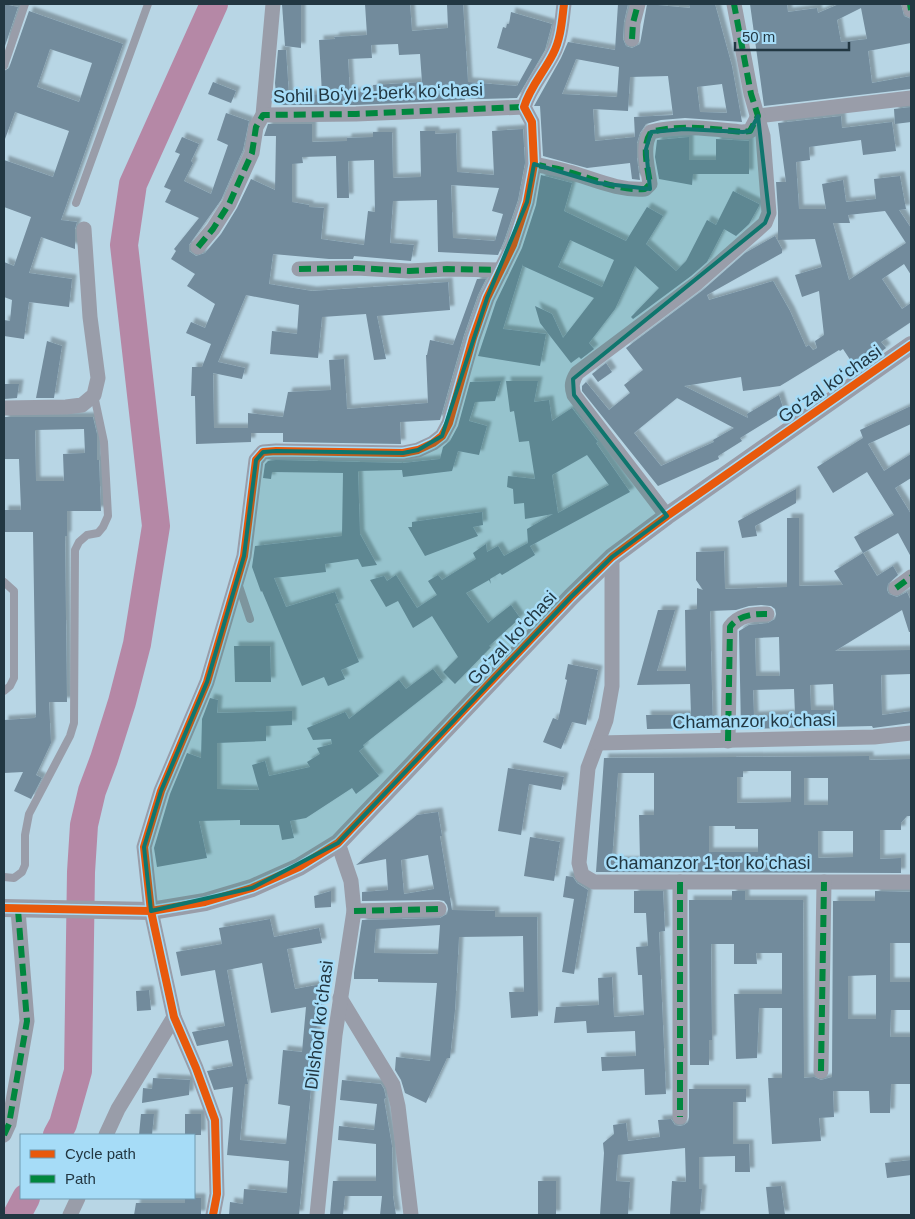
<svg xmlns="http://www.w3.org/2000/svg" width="915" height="1219" font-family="Arial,sans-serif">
	<defs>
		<filter id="shadow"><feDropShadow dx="4.5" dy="-4.5" stdDeviation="1" flood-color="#0004"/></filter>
	</defs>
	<rect width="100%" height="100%" fill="#b8d6e5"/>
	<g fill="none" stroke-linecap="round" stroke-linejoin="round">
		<g stroke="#b588a6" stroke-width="28">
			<path d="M57,1135L63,1124L78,1071L81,872L84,825L92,791L104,759L122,702L137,644L156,526L124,245L133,184L214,4"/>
			<path d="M17,1215L26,1198"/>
		</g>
	</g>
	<g fill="#728b9c" fill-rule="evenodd" filter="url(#shadow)">
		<path d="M4,4L18,7L4,49Z"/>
		<path d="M282,4H301V48L285,46Z"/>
		<path d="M365,4H410L412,31L448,28L447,4H463L468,82L517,86L532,59L497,48L503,27L506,28L507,24H509L511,12L552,24L545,50L517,98L481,99L465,98V100L356,105H277L275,83L278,50H286L289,96L322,94L319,40L335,39L334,37L367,35ZM398,44L399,55L420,54L422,82L373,85L374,91L350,93L348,59L372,58L371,45Z"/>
		<path d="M618,4H628L624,22L623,39L626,46L632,48L640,44L647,4L690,8L689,4H715L732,66L742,122L685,118L661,120L646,124L640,133L637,143V158L640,180L632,179L630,163L587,168L543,156L540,106H534L561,58L568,42L615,50ZM576,59L619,67L617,97L562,94ZM668,76L673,115L634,117L635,137L595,141L593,109L628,111L630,77ZM722,84L727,113L700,112L697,87Z"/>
		<path d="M750,4H787L788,12L817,8L818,13L839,4H870L868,5L901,4L904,16L911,19V43L868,51L872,83L911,76V89L764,106ZM861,8L867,39L841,42L837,20Z"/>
		<path d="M29,11L123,44L61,220L77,222L75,229V249L41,237L29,273L72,279L69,307L29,302L24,339L4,336V320L10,321L12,300L4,297V262L14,266L31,217L4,207V160L53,177L69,131L15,112L5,139H4V71L9,68ZM50,49L92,63L79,102L37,87Z"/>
		<path d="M213,82L236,91L231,103L208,94Z"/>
		<path d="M911,107V122L895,124L894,109Z"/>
		<path d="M226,113L249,121L243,150L221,200L189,245V251L196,256L205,253L221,234L237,208L251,179L275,190L276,136H264L268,124H312V142L347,141V138L373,137V132H392L393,178L421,177L420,131H435V134L456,133L457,172L494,175L492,131L523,129L525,163L518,200L504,241L498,255L438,252L437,200L393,201L390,243L414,245L411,261L354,256L353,259H329L273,254L269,284L312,291L448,282L450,310L377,316L386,359L374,360L366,314L322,317L318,358L270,354L272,331L297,334L299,305L246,295L218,362L245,368L242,379L213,373L214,428H248V413L283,417L288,392L331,390L329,360L344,359L347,409L428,403L426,355H427L430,340L453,345L477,279H486L478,295L464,335L440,420L400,422L401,444L283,442V433H251V442L196,444L195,396H191L192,367H202L211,344L186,333L191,322L205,328L215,304L187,286L195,274L171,259L176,251L174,249L199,218L165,202L171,190L164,187L180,154L175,152L182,137L199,144L191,161L193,163L184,181L211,194L228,145L217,140ZM336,156L337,198H349L348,161L374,160L375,212L368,211L364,245L321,239L324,208L309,207V205L292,202V164L303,163L302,157ZM451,185L499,188L492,211L503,214L495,241L453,238Z"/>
		<path d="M841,116L842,128L892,122L896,151L863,155L861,140L809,147L810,160L796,162L799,209H826L822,184L843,180L846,202L876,199L874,179L900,176L906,209L899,210L911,228V275L904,264L882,279L902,309L911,303V322L881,342L886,348L857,370L843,349L840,351L839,350L780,386L743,391L741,377L684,386L748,418L747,414L779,395L784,411L740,438L742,441L718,456L719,459L658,486L582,391V386L586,382L609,410L630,393L624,385L643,370L626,348L703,290L745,253L775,236L782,249V253L707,295L709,300L773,281L790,311L806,347L809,345L813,350L817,348L815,341L824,335L819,291L802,297L795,275L822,267L815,239L778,240V212L776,182H786L778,123ZM885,211L906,243L849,280L833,223H850L848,215ZM677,398L734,428L713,440L714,442L661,466L634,433Z"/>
		<path d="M689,137V160H716V139L749,141V174H693L692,185L659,179L655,157L657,140Z"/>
		<path d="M541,175L572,183L564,211L626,241L647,207L663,216L646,244L676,271L686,261L707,220L716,225L733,191L759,204V206L749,224L736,236L724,229L707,262L691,276L633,319L631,317L659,288L635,266L615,309L589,343L594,349L581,359L579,357L571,363L540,323L535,306L552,314L563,338L594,298L523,266V264L503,329L546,334L540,366L478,356L496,302L522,248L536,205ZM570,240L614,260L602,287L558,267Z"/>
		<path d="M47,341L62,346L54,398H36Z"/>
		<path d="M606,363L612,372L598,382L592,374Z"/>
		<path d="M501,381L495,401L475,402L469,421L487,426L479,455L458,451L452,471L403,477L402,470L358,471L360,534L377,565L362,567L358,559L325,564L326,572L274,578L286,607L335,592L339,603L335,604L359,662L341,670L345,679L328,686L324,677L302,686L262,591L261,592L252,567L255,546L342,536L343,473L272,472L271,479L263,478L265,464L268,461L276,460L403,463L440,459L443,447L450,441L458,426L470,382Z"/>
		<path d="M506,381H538L534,402L549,400L552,421L572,408L598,442L596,443L630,492L530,546L535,555L502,575L500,573L490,579L491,584L489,580L466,593L488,623L511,605L520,618L489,646L491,647L455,684L443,672L458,657L432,616L413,628L398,601L386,607L370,580L384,576L387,581L396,575L417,608L437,595L428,581L438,575L442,580L476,559L473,553L486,544L487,552L498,546L504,556L528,543L527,529L553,514L525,519L524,503L514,504L513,489L507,487L508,476L535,479L529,441L519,442L514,411L510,412ZM587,455L609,485L558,513L552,475Z"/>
		<path d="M4,384H19L17,398L4,399Z"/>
		<path d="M911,406V424L868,444L884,471L911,454V478L895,488L911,514V557L898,533L863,553L854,537L894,515L867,472L833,493L817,467L863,438L860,430Z"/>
		<path d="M4,417H93L97,434V460H99L101,511H67V536H65L67,702H49L51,743L36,775L42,778L31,799L14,791L23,772L4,773V720L35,718L36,716L33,532H4V510H21L19,459H4ZM84,429L85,453L63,454L64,481H36L35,430Z"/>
		<path d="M796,489V503L755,526L757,536L742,538L738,521Z"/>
		<path d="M482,512L483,525L473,527L478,536L425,556L408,527H412V522Z"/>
		<path d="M787,518H799V586L843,585L834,571L863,553L877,576L893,566L898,575L888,584L887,590L889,594L897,597L907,592L911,601V632H909L902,610L835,651L911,650V674L881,675L882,715L911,711V723L873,728L872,726L741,729L739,631L749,625L768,623L775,619L776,614L775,609L771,606L761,605L749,606L736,610L710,611L713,728L647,729L646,715H691L690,684L637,685L658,610H675L657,671H686L685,610L697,609V588L703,590L696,580V552L724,551L725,589L787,587ZM779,637L780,676H756L755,638ZM833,684L834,710H811L810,685ZM794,689L795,714L754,716L753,690Z"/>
		<path d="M234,646H270L271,682H235Z"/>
		<path d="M568,664L598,670L586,725L572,722L561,749L543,742L553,718L558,720L567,680L565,679Z"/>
		<path d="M433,669L443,682L363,745L364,747L359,751L379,776L356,794L352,788L306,818L290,821L294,838L282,840L279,825H240V820L199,821L207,858L157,867L154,848L170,794L187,753L201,758L202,719L210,698L218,700L217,713L292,711V725L266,726V741L217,743V789L259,790L252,765L265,761L269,776L310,767L307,762L320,754L317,748L332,744L331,739L313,740L307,728L345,712L349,719L399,680L406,689Z"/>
		<path d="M869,756V760L911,759V816H907L901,823V830H880V859L901,858V873L596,872L604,758ZM743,771H791V802L737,803V777H743ZM618,773H654V815H639L640,861H612ZM804,778H828V805H804ZM709,826H735V829H758V852H709ZM818,831H853V857L818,858Z"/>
		<path d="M508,768L564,777L561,790L529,784L521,835L498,831Z"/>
		<path d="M438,812L442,836H440L452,910L495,911V917H537L538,1016L511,1018L509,992H524L523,936L459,937L455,1010L450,1058H447L426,1103L405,1093L401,1080L395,1070L396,1057L430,1061L437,983L378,982V979H354V973L362,920L440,918L447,914L448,909L447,905L444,901L439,900L362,901V892L388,890L386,859L356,865L417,815ZM428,855L434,889L404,894L401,860ZM440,925L438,954L374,953L376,929Z"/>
		<path d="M530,837L560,842L554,881L524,876Z"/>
		<path d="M566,876L573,877L577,883L588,890L574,974L562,972L574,899L563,897Z"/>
		<path d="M331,891V907L315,908L314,896Z"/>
		<path d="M634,891H663L665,931L659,932L666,1094L645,1095L644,1069L602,1071L601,1057L636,1056L635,1031L587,1033L586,1021L554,1023L556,1007L599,1005L598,978L612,977L614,1017L644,1015L642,975H638L636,947L648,946L646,913H634Z"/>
		<path d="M732,891H745V900H803L804,1078L814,1077L821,1080L832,1077L833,901H875V891L911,892V943H890V982H911V1010H891L890,1037H911V1084H891L890,1113H870L869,1091H833L834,1117L819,1118L821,1141L772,1144L768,1078H782V1008H759L757,1058L736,1059L734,994H782V953H756L757,964H734V944H711L712,1040H709V1065H690L689,900H732ZM876,975V1019H848V976Z"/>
		<path d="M270,919L274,937L319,928L322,943L287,949L295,989L322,984L325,1003L319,1004L299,1215H229L230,1202L243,1204L244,1189L287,1193L289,1161L227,1155L233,1087L214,1090L207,1071L233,1066L228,1040L197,1046L192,1032L225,1026L215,970L181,976L176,952L222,944L219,928ZM262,963L271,1013L306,1007L302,1052L283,1050L278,1104L290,1106L286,1144L240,1140L245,1084H248L227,970Z"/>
		<path d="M149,990L151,1010L137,1011L136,991Z"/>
		<path d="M153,1078L190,1080L189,1095L142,1103L143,1088L152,1089Z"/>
		<path d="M342,1080L381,1084L384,1089L386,1098L384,1099L392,1146L393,1196L396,1215H380L382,1196H345L343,1215H330L333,1181H376V1144L338,1140L339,1126L374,1130L377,1104L340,1100Z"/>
		<path d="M689,1089H746V1102H733V1144H749L750,1172H735V1156L699,1157V1189H702L700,1215H670L672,1181L686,1182L685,1148L618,1155L616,1181L630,1182L628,1215H600L604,1153L603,1143L614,1134L613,1125L626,1123L628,1141L660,1137L658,1120L671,1119L675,1125L680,1126L684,1125L688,1122L689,1117Z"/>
		<path d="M141,1114H154L152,1135H139Z"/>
		<rect x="185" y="1114" width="16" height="21"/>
		<path d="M911,1160V1175L887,1178L885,1163Z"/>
		<rect x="538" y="1181" width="18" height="34"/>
		<path d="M781,1186L785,1215H769L766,1187Z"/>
		<path d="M185,1198H201V1215H134L136,1203H185Z"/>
	</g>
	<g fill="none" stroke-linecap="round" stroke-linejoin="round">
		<g stroke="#999da9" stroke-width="8">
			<path d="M4,66L25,4"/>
			<path d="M76,203L148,4"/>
			<path d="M4,582L14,591V678L10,686L4,691"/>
			<path d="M238,583L250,619"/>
			<path d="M4,877L14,878L22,872L25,865V835L29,814L70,736L74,723L75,550L79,542L87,535L98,533L103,527L108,516L104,442L94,395"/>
		</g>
		<g stroke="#999da9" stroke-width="15">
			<path d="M910,4L911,10"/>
			<path d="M632,39L633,23L638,4"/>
			<path d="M263,115L273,4"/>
			<path d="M758,116L911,98"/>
			<path d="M534,164C545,167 557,168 569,172C594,179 618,191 645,189L650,184C648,168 641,146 651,132C680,124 713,129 743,132L750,131L758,116"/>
			<path d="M198,247L213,229L229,204L252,153L256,127L263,115L356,114L524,107"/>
			<path d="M299,269L357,268L409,271L447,269L501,270"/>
			<path d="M4,408L66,407L82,405L94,395L98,378L90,317L84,229"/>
			<path d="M667,516L574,395C571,386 572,381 577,373L697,283L765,223L769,213L763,136L751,94L734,4"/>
			<path d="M612,557V686L606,720L588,768L579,863L582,875L594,882H911"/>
			<path d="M896,588L911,577"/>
			<path d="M728,741L730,627C739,615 752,614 767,614"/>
			<path d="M598,743L874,737L911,733"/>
			<path d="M680,882V1117"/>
			<path d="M354,911L439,909"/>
			<path d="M340,998L393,1085L398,1106L411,1215"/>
			<path d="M821,1071L824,882"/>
			<path d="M4,1135L9,1124L27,1021L18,910"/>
			<path d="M106,1135L118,1109L174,1017"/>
			<path d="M70,1215L78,1198"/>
			<path d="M213,1215L217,1194L215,1120L196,1068L174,1017L151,911L144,847L161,791L207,682L244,556L256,460L263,452L276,451L403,453L418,450L433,443L442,436L449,423L473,338L487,298L513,245L527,202L534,164L532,122L524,107C530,87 544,72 553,54C561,39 562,20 564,4"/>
			<path d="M317,1215L335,1035L354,911L351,881L338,843"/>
		</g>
		<path stroke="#999da9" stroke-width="18" d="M4,908L151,911L205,902L252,888L299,867L338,843L571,597L612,557L667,516L911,345"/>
		<g stroke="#00873e" stroke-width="6" stroke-dasharray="12 6" stroke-linecap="butt">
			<path d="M910,4L911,10"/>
			<path d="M632,39L633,23L638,4"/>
			<path d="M534,164C545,167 557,168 569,172C594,179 618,191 645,189L650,184C648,168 641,146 651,132C680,124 713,129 743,132L750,131L758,116L751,94L734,4"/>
			<path d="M198,247L213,229L229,204L252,153L256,127L263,115L356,114L524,107"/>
			<path d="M299,269L357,268L409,271L447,269L501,270"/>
			<path d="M896,588L911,577"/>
			<path d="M728,741L730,627C739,615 752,614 767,614"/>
			<path d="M680,882V1117"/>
			<path d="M354,911L439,909"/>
			<path d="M821,1071L824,882"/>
			<path d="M4,1135L9,1124L27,1021L18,910"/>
		</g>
		<g stroke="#a6dcf7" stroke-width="11">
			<g id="cycleway">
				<path d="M4,908L151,911L205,902L252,888L299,867L338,843L571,597L612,557L667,516L911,345"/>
				<path d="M213,1215L217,1194L215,1120L196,1068L174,1017L151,911L144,847L161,791L207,682L244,556L256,460L263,452L276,451L403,453L418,450L433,443L442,436L449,423L473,338L487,298L513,245L527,202L534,164L532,122L524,107C530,87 544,72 553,54C561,39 562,20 564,4"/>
			</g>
		</g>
		<use href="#cycleway" stroke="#e8590c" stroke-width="8"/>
	</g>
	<path fill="#0f766e" fill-opacity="0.2" stroke="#0f766e" stroke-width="4" stroke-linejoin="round" d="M758,116L769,213L765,223L573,379L574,395L667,516L612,557L571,597L338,843L252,888L151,911L144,847L161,791L207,682L244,556L256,460L263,452L276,451L403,453L418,450L442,436L487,298L527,202L534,164L598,183L650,189L646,149L651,132L684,129L743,132L750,131Z"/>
	<g text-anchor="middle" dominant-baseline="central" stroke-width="5" stroke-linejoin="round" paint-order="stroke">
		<g font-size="18" fill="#223742" stroke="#a6dcf7">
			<text transform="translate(378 93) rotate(-2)">Sohil Boʻyi 2-berk koʻchasi</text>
			<text transform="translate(830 384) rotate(-35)">Goʻzal koʻchasi</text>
			<text transform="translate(512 638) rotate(-47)">Goʻzal koʻchasi</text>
			<text transform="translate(754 721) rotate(-1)">Chamanzor koʻchasi</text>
			<text x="708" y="863">Chamanzor 1-tor koʻchasi</text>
			<text transform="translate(319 1025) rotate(-83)">Dilshod koʻchasi</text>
		</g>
	</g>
	<rect width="915" height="1219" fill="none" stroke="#223742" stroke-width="10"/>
	<rect x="20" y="1134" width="175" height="65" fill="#a6dcf7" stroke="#719aaf"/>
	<rect x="30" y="1150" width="25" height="8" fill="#e8590c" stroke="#719aaf"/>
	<text x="65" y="1159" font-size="15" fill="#223742">Cycle path</text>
	<rect x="30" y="1175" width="25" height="8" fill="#00873e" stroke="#719aaf"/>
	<text x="65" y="1184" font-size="15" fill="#223742">Path</text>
	<path d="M735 42v8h114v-8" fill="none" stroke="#223742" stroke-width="2.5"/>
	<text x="742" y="42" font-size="15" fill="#223742" stroke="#a6dcf7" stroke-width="4" paint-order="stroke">50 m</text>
</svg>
